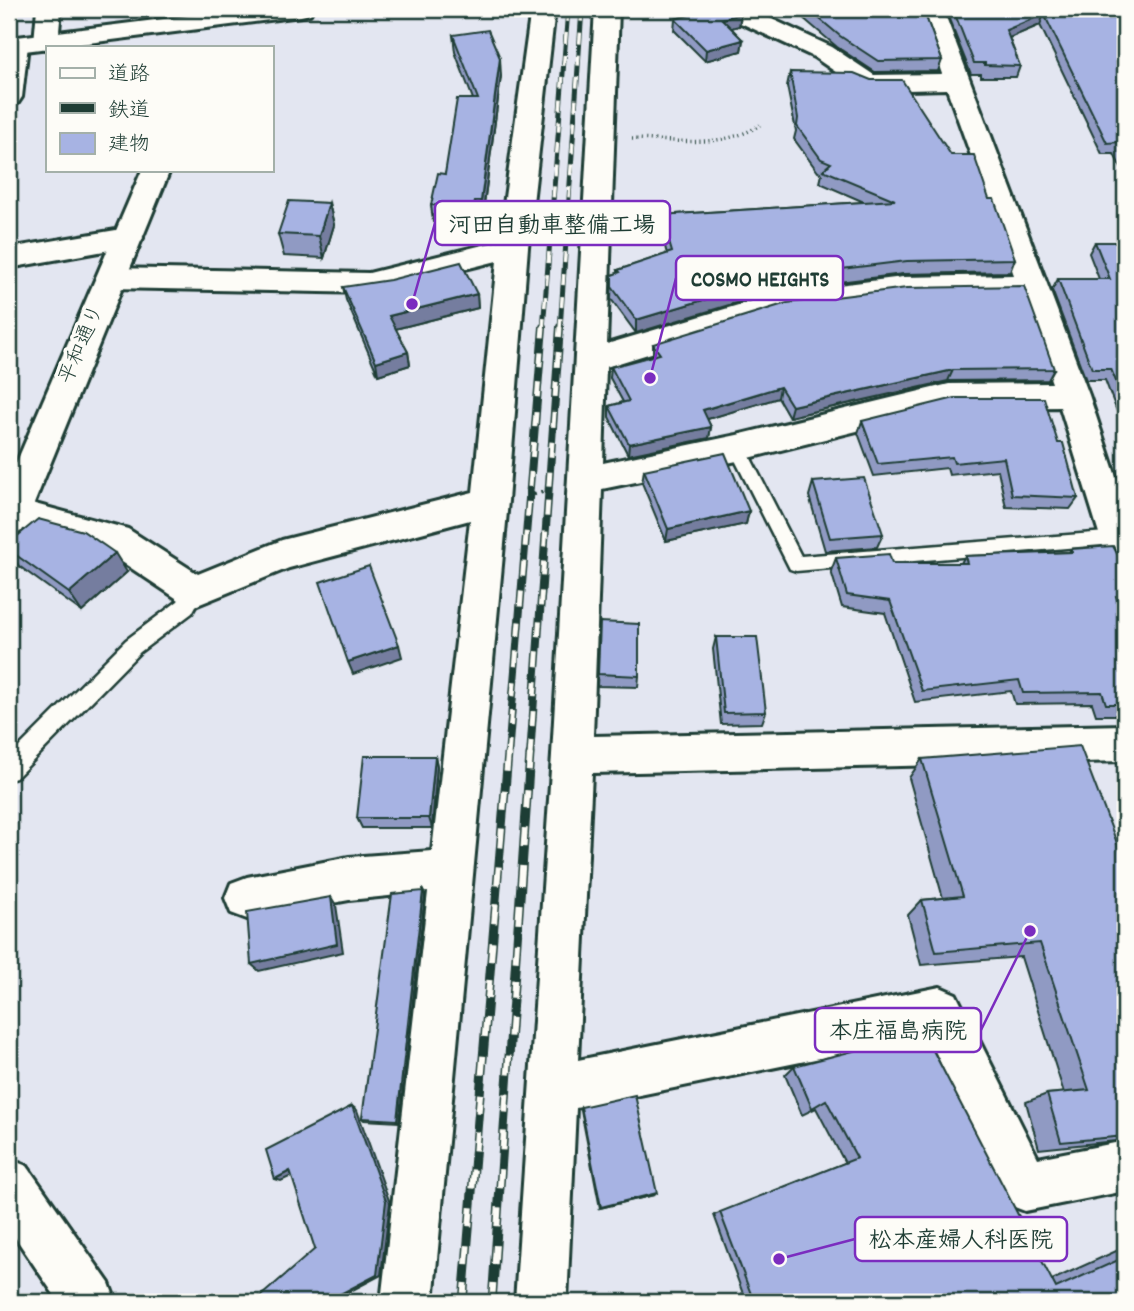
<svg xmlns="http://www.w3.org/2000/svg" width="1134" height="1311" font-family="Dekko,'Klee One',sans-serif">
	<rect width="100%" height="100%" fill="#e3e6f1"/>
	<filter id="ink" filterUnits="userSpaceOnUse"><feTurbulence type="fractalNoise" baseFrequency=".0143" numOctaves="2"/><feDisplacementMap in="SourceGraphic" scale="14" xChannelSelector="R" yChannelSelector="G"/><feConvolveMatrix kernelMatrix="1 2 1 2 8 2 1 2 1" color-interpolation-filters="sRGB"/></filter>
	<g filter="url(#ink)">
		<g fill="none" stroke-linecap="round" stroke-linejoin="round">
			<g stroke="#1f3d34" stroke-width="5">
				<g id="service">
					<path d="M737,442L743,443L801,556L1119,531L1125,533V543L796,571L790,569L729,448L731,443Z"/>
					<path d="M195,583L202,586L204,591L192,613L140,652L16,778L9,780V757L126,640L178,601L188,586Z"/>
				</g>
			</g>
			<g stroke="#1f3d34" stroke-width="6">
				<g id="minor">
					<path d="M37,9H61L58,42L55,47L46,49L37,47L34,42Z"/>
					<path d="M531,9H555L528,247L508,501L433,1302H381L428,892L349,900L247,919L231,913L225,898L231,883L247,877L349,857L432,851L470,520L289,568L195,606L182,602L104,550L9,525V497L128,529L198,574L282,540L473,492L497,261L369,293L111,288L100,285L96,278L100,271L111,268L369,273L499,241Z"/>
					<path d="M595,9H619L607,344L782,292L903,277L1014,275L947,89L868,91L859,88L814,57L743,24L713,14L710,9H745L761,14L832,47L874,75L942,74L919,9H943L1089,395L1125,504V574L1112,569L1107,559L1060,407L949,408L737,461L602,489L593,736L1125,725V761L592,773L578,1060L940,987L956,994L1038,1158L1125,1141V1191L1025,1211L1007,1204L928,1036L576,1108L567,1302H515L552,755ZM1021,295L1052,383L949,384L737,435L603,463L606,367L784,312L903,297Z"/>
					<path d="M16,38L25,40L28,45L22,97L18,103L9,105V39Z"/>
					<path d="M128,228L138,231L143,238L138,245L9,268V248Z"/>
					<path d="M9,1159L27,1166L109,1283L116,1302H59L9,1228Z"/>
				</g>
			</g>
			<g stroke="#1f3d34" stroke-width="6">
				<g id="tertiary">
					<path d="M245,9H313L310,14L301,16L9,53V38Z"/>
					<path d="M142,170H170L27,521L22,531L9,535V480Z"/>
				</g>
			</g>
			<path stroke="#1f3d34" stroke-width="3.5" stroke-dasharray="1 3.5" stroke-linecap="butt" d="M632,139C674,140 723,149 760,125"/>
			<path stroke="#1f3d34" stroke-width="4.5" stroke-dasharray="2 5" stroke-linecap="butt" d="M527,496L549,490"/>
			<use href="#service" fill="#fdfcf7" fill-rule="evenodd"/>
			<use href="#minor" fill="#fdfcf7" fill-rule="evenodd"/>
			<use href="#tertiary" fill="#fdfcf7" fill-rule="evenodd"/>
			<g stroke="#1f3d34" stroke-width="5">
				<g id="rail-far2">
					<path d="M543,329L568,9"/>
					<path d="M560,329L582,9"/>
				</g>
			</g>
			<g stroke="#1f3d34" stroke-width="8">
				<g id="rail-far1">
					<path d="M508,756L543,327"/>
					<path d="M530,756L560,327"/>
				</g>
			</g>
			<g stroke="#1f3d34" stroke-width="9">
				<g id="rail">
					<path d="M463,1302L508,754"/>
					<path d="M492,1302L530,754"/>
				</g>
			</g>
			<use href="#rail-far2" stroke="#fdfcf7" stroke-width="3.5" stroke-dasharray="11" stroke-linecap="butt"/>
			<use href="#rail-far1" stroke="#fdfcf7" stroke-width="5" stroke-dasharray="15" stroke-linecap="butt"/>
			<use href="#rail" stroke="#fdfcf7" stroke-width="6" stroke-dasharray="19" stroke-linecap="butt"/>
		</g>
		<g fill="#909ac3" stroke="#1f3d34" stroke-width="2">
			<path d="M691,9H724L741,14L739,26L731,28L743,40L741,51L705,61L674,30L675,19L696,13Z"/>
			<path d="M752,9H923L942,60L938,71L875,72L837,47L795,11L773,17Z"/>
			<path d="M945,9H1125V176L1114,154H1102L1040,25L1009,38L1020,66L1016,77H981V74H971Z"/>
			<path d="M453,35L501,76L482,219L477,218L475,224L433,222L431,205L445,174L473,99L455,52Z"/>
			<path d="M790,72L951,155L989,199L1015,259L1010,272L903,274L782,289L636,333L611,299L612,275L618,273V270L667,254L660,228L661,215L864,202L820,183L822,174L818,172L794,139L796,131L787,86Z"/>
			<path d="M329,203L334,225L324,258L284,256L278,234Z"/>
			<path d="M1095,242H1125V414H1118L1105,380H1086L1052,290L1058,279H1099L1089,253Z"/>
			<path d="M343,287L477,294L478,308L395,329L408,352L410,365L378,375L346,300Z"/>
			<path d="M653,344L1054,369L1048,380L948,381L789,417L778,398L707,419L711,427L709,438L628,455L609,417V406L623,402L610,378L611,367L653,356Z"/>
			<path d="M862,421L1058,443L1078,498L1070,509L1006,507L998,470L949,475L947,468L874,476L858,433Z"/>
			<path d="M644,470L749,511L746,524L666,541L642,483Z"/>
			<path d="M813,482L883,534L877,547L825,551L809,496Z"/>
			<path d="M9,543L127,572L82,612L19,566L9,553Z"/>
			<path d="M1071,549L1125,561V607H1120L1125,623V715H1096L1092,703L1015,704L1011,691L915,702L885,613L842,607L831,571L836,558L892,563H961L965,556L1069,552Z"/>
			<path d="M600,622L639,676L638,687L597,686Z"/>
			<path d="M716,637L766,712L762,723L721,724L713,649Z"/>
			<path d="M435,756L437,766L432,828H362L357,818Z"/>
			<path d="M922,759L1125,864V1140L1039,1149L1026,1102L1047,1094L1064,1093L1021,957L921,965L908,915L922,900L943,898L909,778Z"/>
			<path d="M423,891L425,895L399,1122L364,1120L362,1118Z"/>
			<path d="M794,1066L1052,1280L1125,1247V1302H746L714,1215L845,1163L816,1108L802,1115L785,1075Z"/>
			<path d="M581,1107L654,1195L600,1208L581,1111Z"/>
		</g>
		<g fill="#757d9f" stroke="#1f3d34" stroke-width="2">
			<path d="M774,9H796L795,11L773,17Z"/>
			<path d="M741,14L739,26L720,31L722,19Z"/>
			<path d="M1044,14L1040,25L1002,41L1006,30Z"/>
			<path d="M743,40L741,51L705,61L706,50Z"/>
			<path d="M500,58L501,76L482,219L481,201Z"/>
			<path d="M475,201L477,218L475,224L474,207Z"/>
			<path d="M329,203L334,225L324,258L319,236Z"/>
			<path d="M784,276L782,289L636,333V320Z"/>
			<path d="M477,294L478,308L391,330L389,316Z"/>
			<path d="M408,352L410,365L378,375L376,362Z"/>
			<path d="M953,370L948,381L789,417L792,406Z"/>
			<path d="M780,387L778,398L701,421L703,410Z"/>
			<path d="M711,427L709,438L628,455L629,444Z"/>
			<path d="M749,511L746,524L666,541L668,529Z"/>
			<path d="M115,553L127,572L82,612L69,593Z"/>
			<path d="M399,645L402,657L353,674L348,662Z"/>
			<path d="M435,756L437,766L432,828L429,818Z"/>
			<path d="M423,891L425,895L399,1122L397,1120Z"/>
			<path d="M331,897L336,905L343,952L259,971L251,964Z"/>
			<path d="M352,1106L357,1110L390,1203L381,1275L330,1302H325Z"/>
			<path d="M290,1171L296,1174L281,1181L275,1179Z"/>
			<path d="M657,1193L654,1195L600,1208L601,1207Z"/>
		</g>
		<g fill="#a7b3e3" stroke="#1f3d34" stroke-width="2">
			<path d="M706,9H724L741,14L722,19L743,40L706,50L675,19L708,10Z"/>
			<path d="M808,9H923L942,60L878,61L840,36Z"/>
			<path d="M953,9H1125V154L1120,142L1107,143L1044,14L1006,30L1020,66L985,65V63H974Z"/>
			<path d="M488,30L500,58L481,201H475L474,207L431,205L438,173L445,174L457,99H478L453,35Z"/>
			<path d="M790,72L854,73L871,80H902L951,155H974L989,199H994L1015,259L907,261L784,276L636,320L612,287V275L620,272L618,270L672,252L661,215L895,200L823,170L831,163L821,159L797,126L798,118Z"/>
			<path d="M289,201L329,203L319,236L278,234Z"/>
			<path d="M1095,242H1125V403L1111,369H1092L1058,279H1110Z"/>
			<path d="M461,262L477,294L389,316L408,352L376,362L343,287L390,280Z"/>
			<path d="M1024,286L1054,369L953,370L792,406L780,387L703,410L711,427L629,444L609,406L629,401L611,367L660,354L653,344L787,303L907,288Z"/>
			<path d="M955,398H1044L1058,443H1063L1078,498L1012,495L1004,458L954,463L952,457L878,464L862,421Z"/>
			<path d="M725,453L749,511L668,529L644,470Z"/>
			<path d="M864,478L883,534L830,538L813,482Z"/>
			<path d="M38,519L83,531L115,553L69,593L9,550V543Z"/>
			<path d="M1113,546L1120,559L1125,561V595L1116,596L1125,623V704H1106L1102,692L1023,693L1019,680L922,691L890,601L847,595L836,558L889,554L892,563H967L965,556L1072,552L1071,549Z"/>
			<path d="M369,566L399,645L348,662L320,582Z"/>
			<path d="M600,622L639,624V676L598,674Z"/>
			<path d="M716,637H757L766,712L724,713Z"/>
			<path d="M1080,746L1125,864V982H1122L1125,991V1136L1061,1142L1047,1094L1089,1090L1040,943L936,952L922,900L963,896L922,759Z"/>
			<path d="M364,756H435L429,818H357Z"/>
			<path d="M423,891L397,1120L362,1118L392,894Z"/>
			<path d="M331,897L337,944L251,964L247,912Z"/>
			<path d="M924,1033L1056,1288L1125,1257V1302H754L720,1212L857,1158L826,1100L812,1108L794,1066Z"/>
			<path d="M635,1095L657,1193L601,1207L581,1107Z"/>
			<path d="M352,1106L386,1201L377,1275L325,1302H256L255,1301L315,1249L290,1171L275,1179L266,1150Z"/>
		</g>
	</g>
	<g text-anchor="middle" dominant-baseline="central" stroke-width="7" stroke-linejoin="round" paint-order="stroke">
		<g font-size="21" fill="#1f3d34" stroke="#fdfcf7">
			<text transform="translate(83 345) rotate(-67)">平和通り</text>
		</g>
	</g>
	<path fill="none" stroke="#7b2cbf" stroke-width="2.5" d="M412 304L435 223M650 378L676 278M1030 931L981 1030M779 1259L855 1239"/>
	<g fill="#7b2cbf" stroke="#fdfcf7" stroke-width="2.5">
		<circle cx="412" cy="304" r="7"/>
		<circle cx="650" cy="378" r="7"/>
		<circle cx="1030" cy="931" r="7"/>
		<circle cx="779" cy="1259" r="7"/>
	</g>
	<g fill="#fdfcf7" stroke="#7b2cbf" stroke-width="2.5">
		<rect x="435" y="201" width="235" height="44" rx="7"/>
		<rect x="676" y="256" width="167" height="44" rx="7"/>
		<rect x="815" y="1008" width="166" height="44" rx="7"/>
		<rect x="855" y="1217" width="212" height="44" rx="7"/>
	</g>
	<g font-size="23" text-anchor="middle" font-weight="bold" fill="#1f3d34">
		<text x="552" y="232">河田自動車整備工場</text>
		<text x="760" y="286">COSMO HEIGHTS</text>
		<text x="898" y="1038">本庄福島病院</text>
		<text x="961" y="1247">松本産婦人科医院</text>
	</g>
	<rect width="1134" height="1311" fill="none" stroke="#fdfcf7" stroke-width="35"/>
	<rect x="18" y="18" width="1099" height="1276" fill="none" stroke="#1f3d34" stroke-width="2.5" filter="url(#ink)"/>
	<rect x="46" y="46" width="228" height="126" fill="#fdfcf7" stroke="#a4b0a9" stroke-width="2"/>
	<rect x="60" y="68" width="35" height="10" fill="#fdfcf7" stroke="#a4b0a9" stroke-width="2"/>
	<text x="108" y="80" font-size="21" fill="#1f3d34">道路</text>
	<rect x="60" y="103" width="35" height="10" fill="#1f3d34" stroke="#a4b0a9" stroke-width="2"/>
	<text x="108" y="116" font-size="21" fill="#1f3d34">鉄道</text>
	<rect x="60" y="133" width="35" height="21" fill="#a7b3e3" stroke="#a4b0a9" stroke-width="2"/>
	<text x="108" y="150" font-size="21" fill="#1f3d34">建物</text>
</svg>
